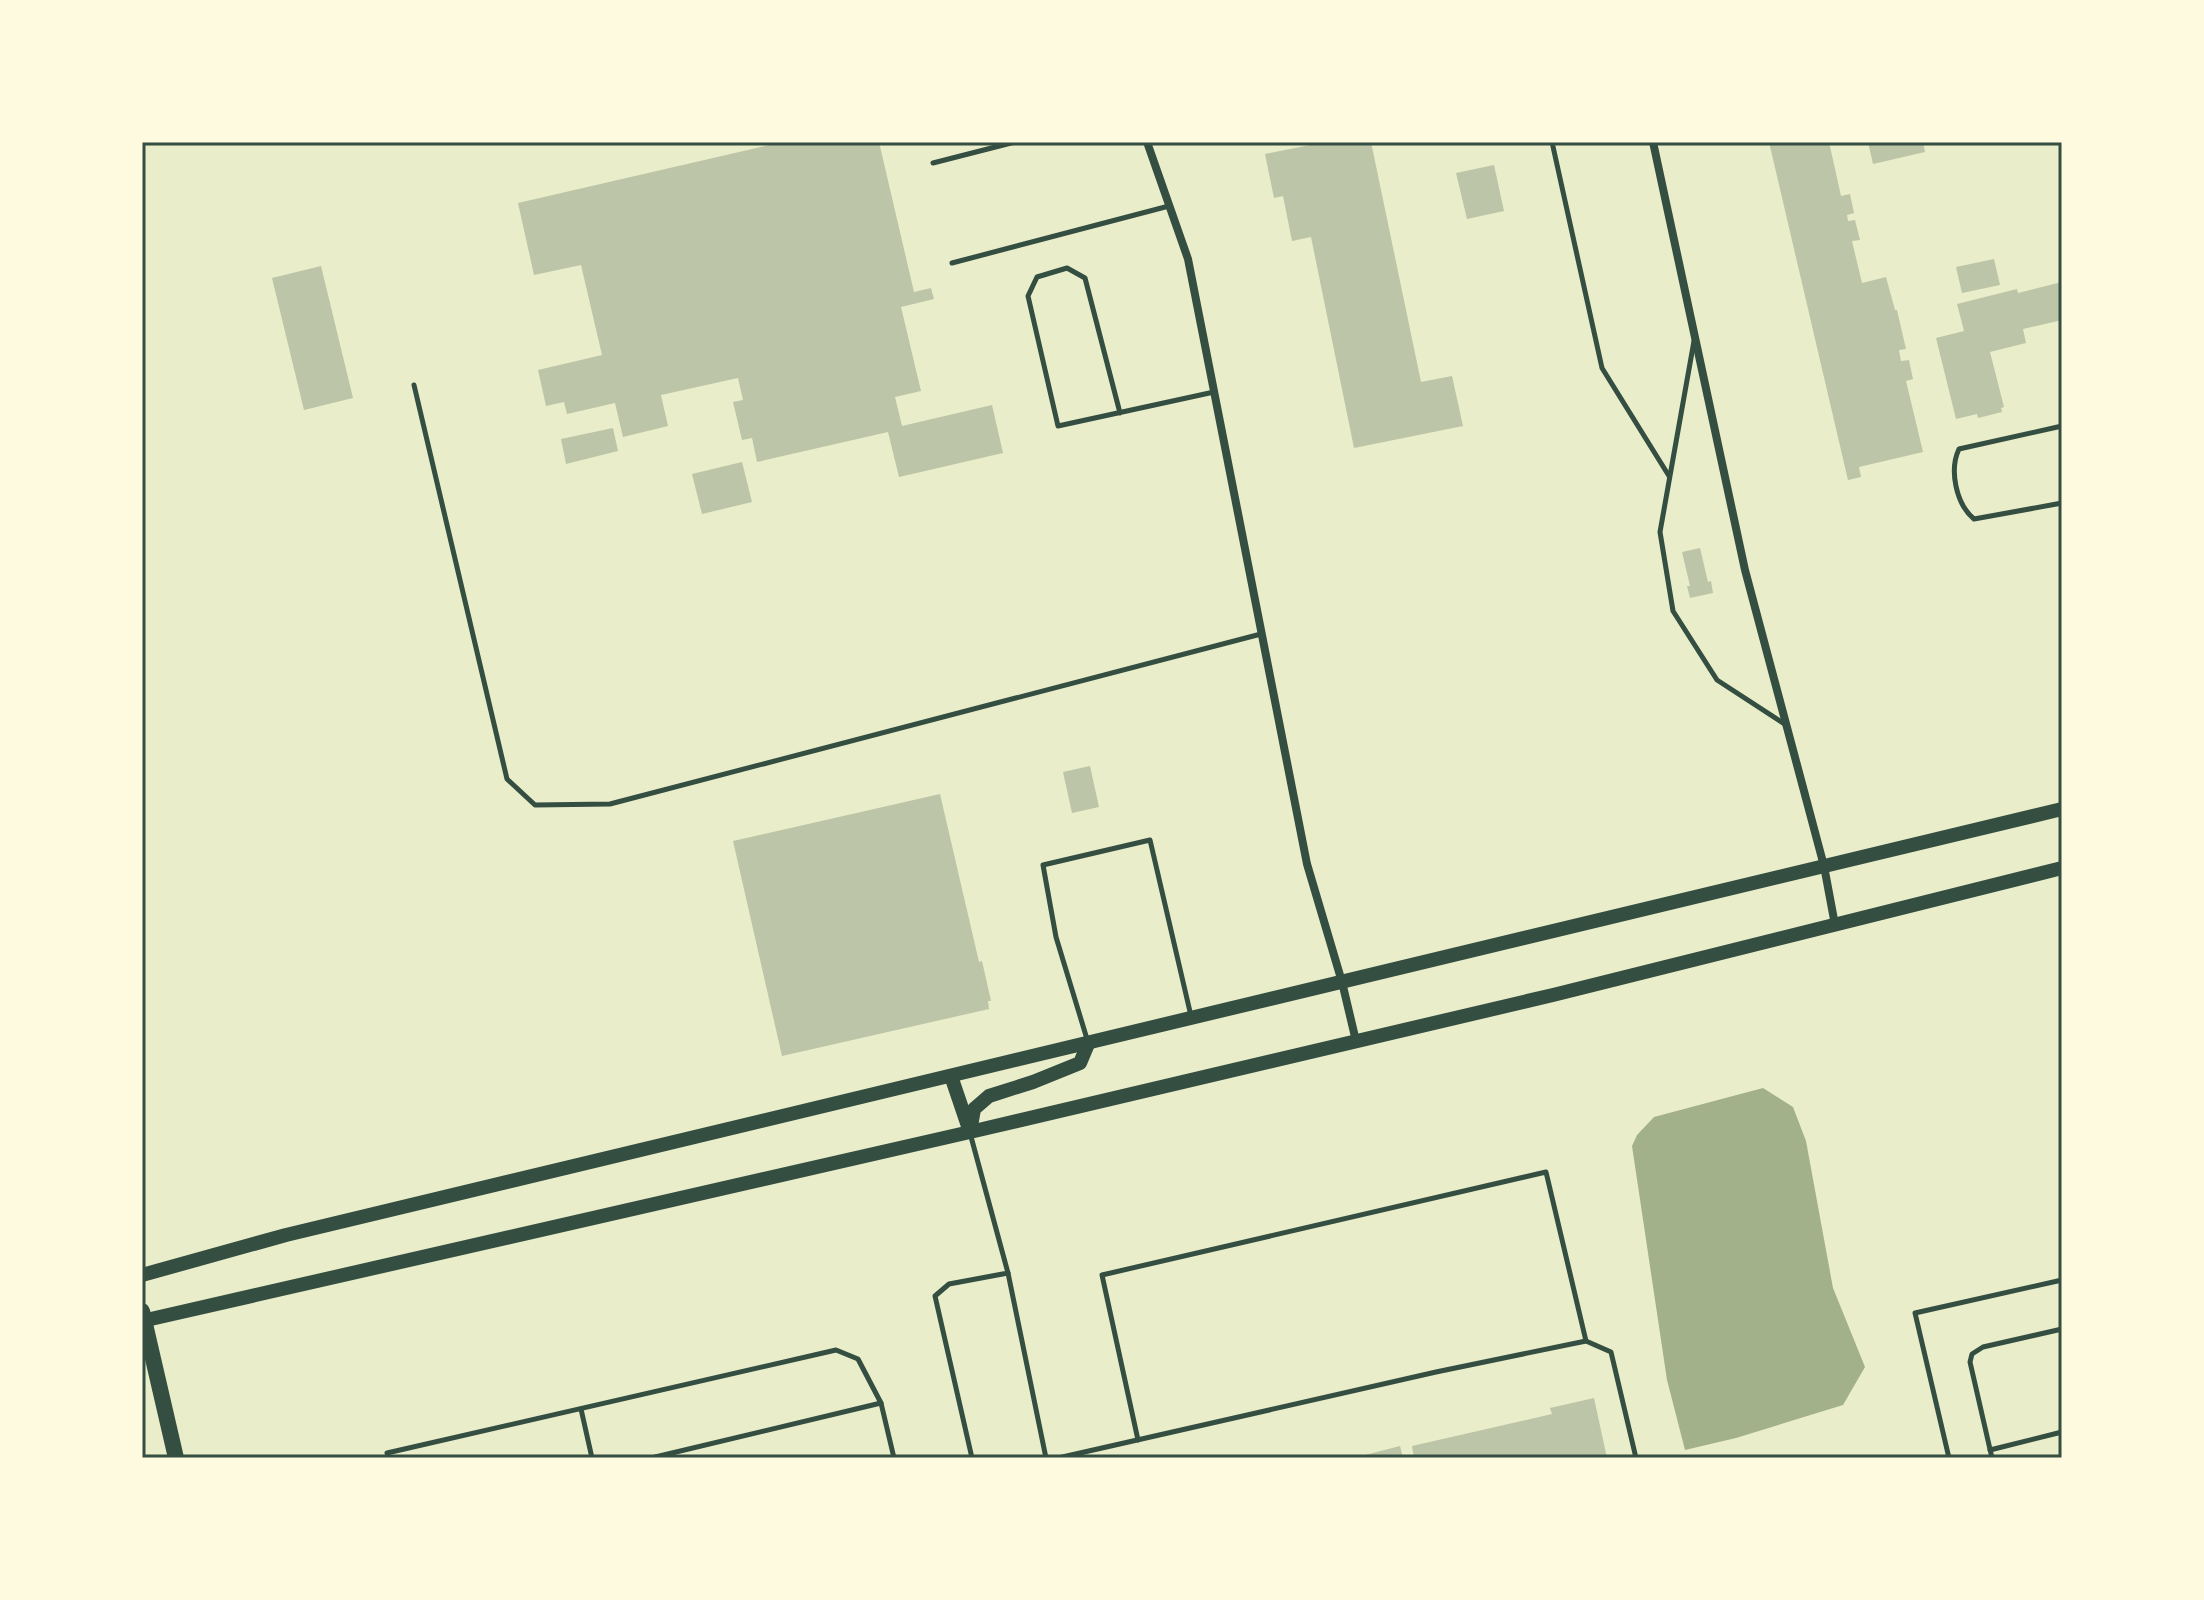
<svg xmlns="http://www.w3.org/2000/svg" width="2204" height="1600" font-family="'IBM Plex Sans',sans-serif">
	<rect width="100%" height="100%" fill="#e9edc9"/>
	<path fill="#a3b18a" d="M1763,1088L1793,1107L1806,1141L1833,1288L1865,1367L1843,1405L1736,1438L1685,1450L1667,1380L1632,1146L1637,1135L1654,1117Z"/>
	<g fill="#bcc5a7">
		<path d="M783,142H879L914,292L931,288L934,299L901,307L921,391L895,397L902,426L992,405L1003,453L899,477L888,432L757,462L752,438L742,440L733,402L743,400L738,378L661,395L668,426L623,437L615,403L567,414L564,402L546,406L538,370L602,355L581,265L534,275L518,203Z"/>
		<path d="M1325,142H1371L1421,382L1452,376L1463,426L1354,448L1311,237L1292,241L1283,196L1274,198L1265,154Z"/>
		<path d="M1769,142H1829L1841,196L1850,194L1854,213L1847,215L1848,221L1855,220L1860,240L1852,241L1862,283L1886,277L1895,310H1897L1906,349L1899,350L1901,361L1909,360L1913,379L1906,381L1923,452L1859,467L1861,477L1848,480Z"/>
		<path d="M1868,142H1923L1925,152L1873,164Z"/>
		<path d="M1494,165L1504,211L1467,219L1456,173Z"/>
		<path d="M1994,259L2000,285L1962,293L1956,267Z"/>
		<path d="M321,266L353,398L304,410L272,278Z"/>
		<path d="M2062,282V320L2023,329L2026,343L1990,352L2004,407L2001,408L2002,412L1978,418L1977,414L1956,419L1936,338L1964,331L1957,304L2017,289L2018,293Z"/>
		<path d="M613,428L618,451L566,464L561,439Z"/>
		<path d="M742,462L752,502L702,514L692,474Z"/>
		<path d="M1700,548L1708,582L1711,581L1713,593L1690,598L1687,586H1690L1682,552Z"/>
		<path d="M1090,766L1099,807L1072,813L1063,772Z"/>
		<path d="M940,794L979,962L982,961L991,1001H988L989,1009L782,1056L733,841Z"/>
		<path d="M1594,1398L1607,1458H1414L1412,1446L1552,1414L1550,1408Z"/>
		<path d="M1400,1446L1403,1458H1357V1457Z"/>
	</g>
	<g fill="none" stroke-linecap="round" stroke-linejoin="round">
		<g stroke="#344e41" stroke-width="5">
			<path d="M1552,142L1602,368L1669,476"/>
			<path d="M933,163L1015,142"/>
			<path d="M952,263L1169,206"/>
			<path d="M1694,341L1660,532L1673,611L1717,680L1786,725"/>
			<path d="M414,385L507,779L535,805L610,804L1261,634"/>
			<path d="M1120,413L1085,278L1067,268L1037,277L1028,296L1058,426L1214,392"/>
			<path d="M2062,426L1959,449C1949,470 1956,504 1974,519L2062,503"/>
			<path d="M1087,1039L1056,937L1043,865L1150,840L1191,1016"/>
			<path d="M970,1133L1008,1273L949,1284L935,1296L972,1458"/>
			<path d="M1008,1273L1046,1458"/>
			<path d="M581,1409L592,1458"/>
			<path d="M1138,1440L1102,1275L1546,1172L1586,1341"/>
			<path d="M1990,1450L2062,1432"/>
			<path d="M389,1458L387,1453L836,1350L858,1359L881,1403L894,1458"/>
			<path d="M651,1458L881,1403"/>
			<path d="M1058,1458L1436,1372L1586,1341L1611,1352L1636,1458"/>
			<path d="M1949,1458L1915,1313L2062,1280"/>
			<path d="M1992,1458L1970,1362L1972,1354L1983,1347L2062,1329"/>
		</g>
		<g stroke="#344e41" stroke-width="8">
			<path d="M1147,142L1188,259L1307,864L1342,982L1356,1041"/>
			<path d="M1653,142L1745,570L1824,866L1835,925"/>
		</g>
		<g stroke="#344e41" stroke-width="14">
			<path d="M951,1076L969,1129"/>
			<path d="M970,1132L974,1109L989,1096L1033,1082L1080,1063L1088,1044"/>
			<path d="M142,1275L286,1235L2062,809"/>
			<path d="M142,1321L970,1132L1553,995L2062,868"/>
		</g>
		<path stroke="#344e41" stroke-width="16" d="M142,1311L176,1458"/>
	</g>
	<rect width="2204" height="1600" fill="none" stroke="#fefae0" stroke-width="288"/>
	<rect x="144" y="144" width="1916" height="1312" fill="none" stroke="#344e41" stroke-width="3"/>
</svg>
